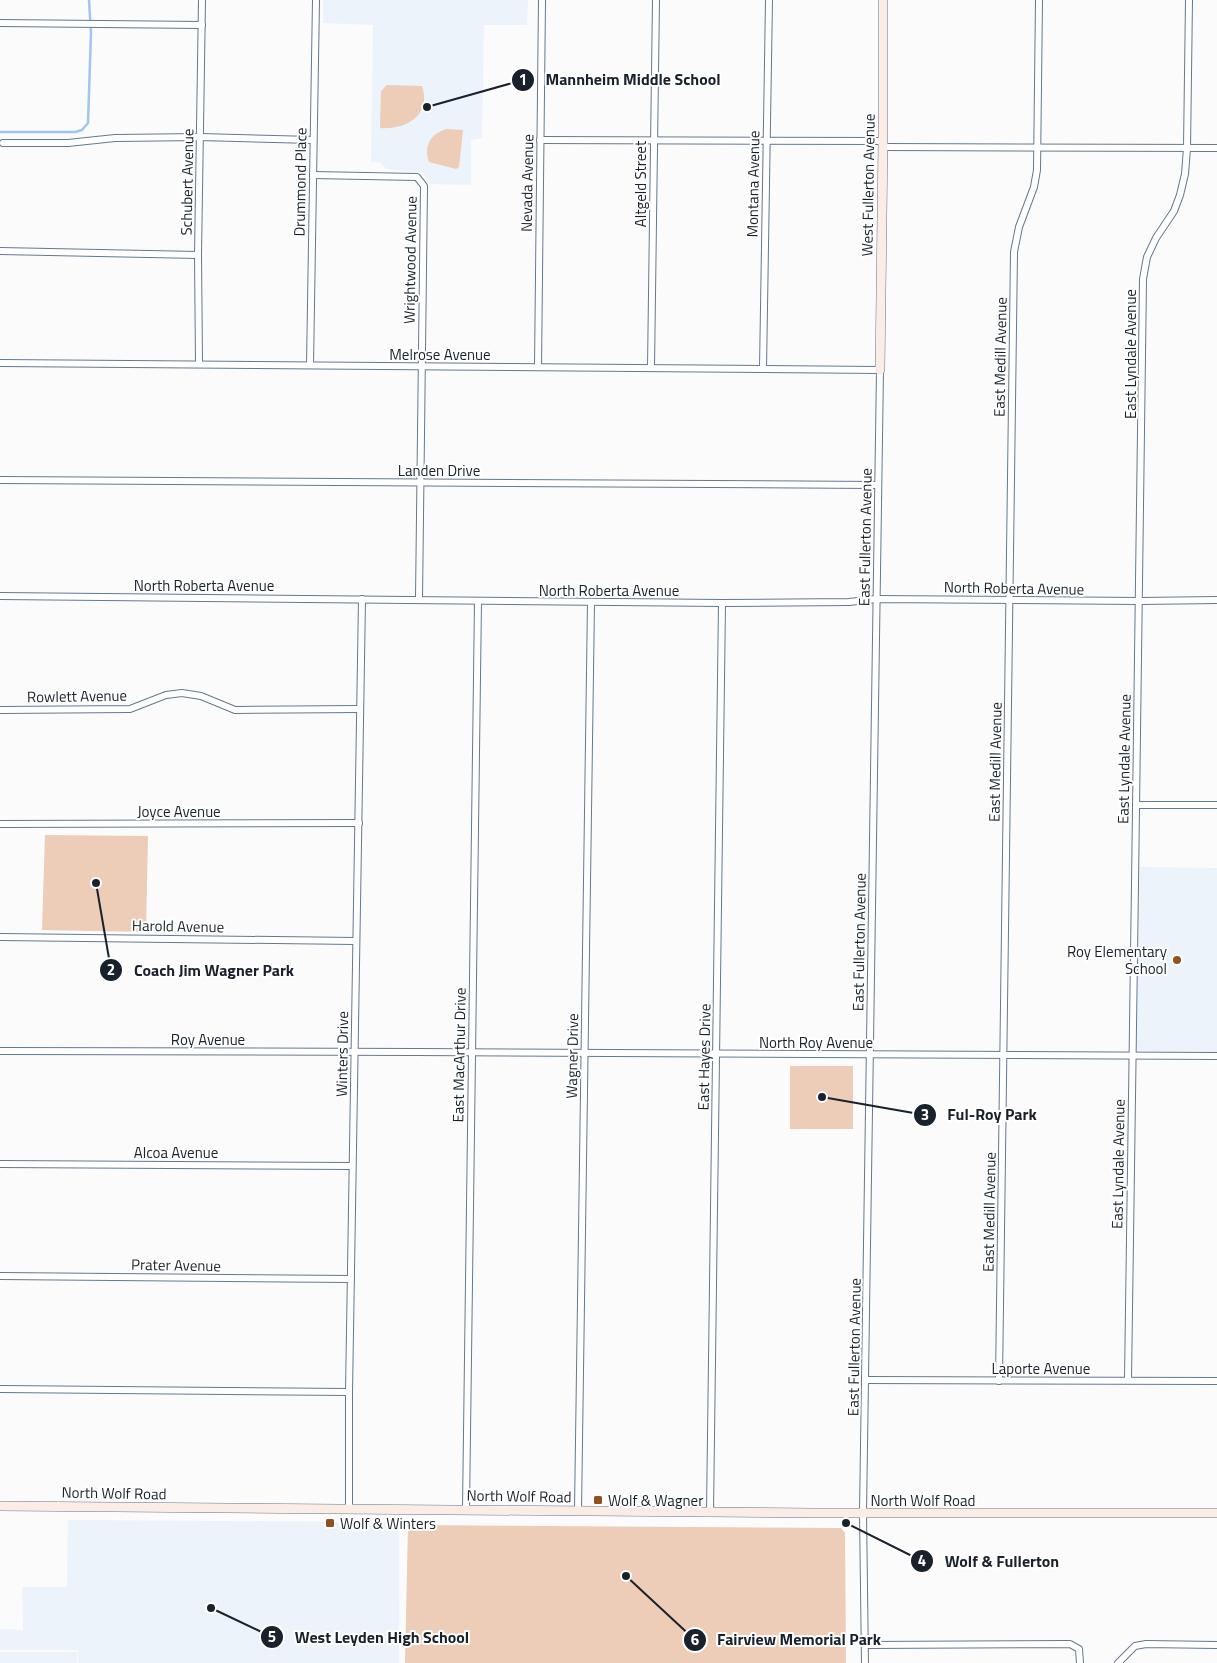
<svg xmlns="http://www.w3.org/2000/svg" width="1217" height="1663" font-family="'Titillium Web',sans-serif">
	<rect width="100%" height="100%" fill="#fbfbfb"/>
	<g fill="#edf3fa">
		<path d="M323,0H528L527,25H484L482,138L471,140V185L430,184L423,173L387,169L379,162H371L373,25L323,23Z"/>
		<path d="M1140,867L1217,868V1052L1136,1051Z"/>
		<path d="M68,1520L399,1522V1663H78V1650H0V1629L23,1630L22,1587H67Z"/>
		<path d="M77,1652V1663H0V1652Z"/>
	</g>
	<g fill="#edccb8">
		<path d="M387,85L422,86C432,115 406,130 380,128L381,91Z"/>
		<path d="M447,129L463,130L459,167L456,169L429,162C423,146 431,133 447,129Z"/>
		<path d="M45,835L148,836L146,932L42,930Z"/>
		<rect x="790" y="1066" width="63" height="63"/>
		<path d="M408,1525L841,1528L845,1533L846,1663H405Z"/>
	</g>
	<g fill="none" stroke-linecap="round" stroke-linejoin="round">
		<path stroke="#a1c5ec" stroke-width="2.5" d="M0,132H75L82,130L88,123L91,33L89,0"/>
		<g stroke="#627991" stroke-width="8">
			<g id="street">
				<path d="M0,23L202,25"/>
				<path d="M540,140L883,141"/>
				<path d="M3,143H68L115,138L200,137L313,140"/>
				<path d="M883,147L1217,148"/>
				<path d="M313,175L417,177L424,186L419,599"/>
				<path d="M0,251L198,255"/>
				<path d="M0,363L880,370L863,1513L865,1663"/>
				<path d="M199,364L198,255L202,0"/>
				<path d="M310,365L316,0"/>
				<path d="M538,367L542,0"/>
				<path d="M651,368L656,0"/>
				<path d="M763,369L769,0"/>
				<path d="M0,480L877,485"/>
				<path d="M0,596L722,603L849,602L876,599L1140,601L1217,600"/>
				<path d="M0,710L130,709L166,695L182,693L201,696L235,710L360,709"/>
				<path d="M1136,805H1217"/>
				<path d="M0,824L359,823"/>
				<path d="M0,937L356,941"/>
				<path d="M0,1051L416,1052L1217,1056"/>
				<path d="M0,1164L352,1166"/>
				<path d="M0,1276L351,1279"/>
				<path d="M866,1380L1217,1381"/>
				<path d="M1128,1380C1132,1013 1140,646 1143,279L1147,257L1156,238L1174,211L1180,195L1185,174L1187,148L1189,0"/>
				<path d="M999,1381L1014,252L1019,227L1034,187L1037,170L1039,0"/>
				<path d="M0,1389L349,1392"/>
				<path d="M466,1509L478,601"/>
				<path d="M349,1510V1392L362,599"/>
				<path d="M578,1511L591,602"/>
				<path d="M710,1512L722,603"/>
				<path d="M865,1645L1070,1644L1079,1649L1080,1663"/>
				<path d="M1118,1663L1135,1646L1146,1644L1217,1645"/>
			</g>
		</g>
		<g stroke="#627991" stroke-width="10">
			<g id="secondary">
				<path d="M880,370L883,141V0"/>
				<path d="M0,1506L815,1513H1217"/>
			</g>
		</g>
		<use href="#street" stroke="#fff" stroke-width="6"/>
		<use href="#secondary" stroke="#fbede5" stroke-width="9"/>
	</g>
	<g fill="#935020" stroke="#fff" stroke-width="2">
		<circle cx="1177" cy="960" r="5"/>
		<rect x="593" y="1495" width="10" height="10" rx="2.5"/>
		<rect x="325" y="1518" width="10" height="10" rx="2.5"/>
	</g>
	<g text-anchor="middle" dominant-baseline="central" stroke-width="4" stroke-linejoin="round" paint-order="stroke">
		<g font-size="15" fill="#19222c" stroke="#fff">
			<text transform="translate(187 182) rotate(-89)">Schubert Avenue</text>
			<text transform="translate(300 182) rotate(-89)">Drummond Place</text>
			<text transform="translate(527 183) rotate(-89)">Nevada Avenue</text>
			<text transform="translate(640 184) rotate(-90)">Altgeld Street</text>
			<text transform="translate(753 184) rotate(-89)">Montana Avenue</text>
			<text transform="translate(868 185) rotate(-89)">West Fullerton Avenue</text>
			<text transform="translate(410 260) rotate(-89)">Wrightwood Avenue</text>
			<text x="440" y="354">Melrose Avenue</text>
			<text transform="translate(1130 354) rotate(-90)">East Lyndale Avenue</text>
			<text transform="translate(1000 357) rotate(-89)">East Medill Avenue</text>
			<text x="439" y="470">Landen Drive</text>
			<text transform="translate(865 537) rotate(-89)">East Fullerton Avenue</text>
			<text x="204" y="585">North Roberta Avenue</text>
			<text transform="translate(1014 588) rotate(1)">North Roberta Avenue</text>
			<text x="609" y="590">North Roberta Avenue</text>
			<text transform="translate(77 696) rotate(-1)">Rowlett Avenue</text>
			<text transform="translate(1124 759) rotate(-89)">East Lyndale Avenue</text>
			<text transform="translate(995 762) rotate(-89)">East Medill Avenue</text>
			<text x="179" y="811">Joyce Avenue</text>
			<text transform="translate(178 926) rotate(1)">Harold Avenue</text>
			<text transform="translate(859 942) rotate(-89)">East Fullerton Avenue</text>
			<text x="208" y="1039">Roy Avenue</text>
			<text x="816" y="1042">North Roy Avenue</text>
			<text transform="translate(342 1054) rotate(-89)">Winters Drive</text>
			<text transform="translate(459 1055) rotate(-89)">East MacArthur Drive</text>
			<text transform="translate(572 1056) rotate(-89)">Wagner Drive</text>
			<text transform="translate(704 1057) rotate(-89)">East Hayes Drive</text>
			<text x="176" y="1152">Alcoa Avenue</text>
			<text transform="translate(1118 1164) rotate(-89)">East Lyndale Avenue</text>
			<text transform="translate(989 1212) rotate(-89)">East Medill Avenue</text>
			<text transform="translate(176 1265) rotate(1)">Prater Avenue</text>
			<text transform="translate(854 1347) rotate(-89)">East Fullerton Avenue</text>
			<text x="1041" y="1368">Laporte Avenue</text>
			<text transform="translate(114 1493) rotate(1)">North Wolf Road</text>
			<text transform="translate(519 1496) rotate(1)">North Wolf Road</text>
			<text x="923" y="1500">North Wolf Road</text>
		</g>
		<g font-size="15" fill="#19222c" stroke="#fff" text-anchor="start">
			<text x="1167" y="951" text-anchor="end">Roy Elementary<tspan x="1167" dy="17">School</tspan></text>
			<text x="608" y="1500">Wolf &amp; Wagner</text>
			<text x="340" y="1523">Wolf &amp; Winters</text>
		</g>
	</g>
	<path fill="none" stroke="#19222c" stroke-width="2" d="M427 107L523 80M96 883L111 970M822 1097L925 1115M846 1523L922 1561M211 1608L272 1637M626 1576L695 1640"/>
	<g fill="#19222c" stroke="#fff" stroke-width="2">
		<circle cx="427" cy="107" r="5"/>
		<circle cx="96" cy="883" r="5"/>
		<circle cx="822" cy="1097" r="5"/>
		<circle cx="846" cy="1523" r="5"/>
		<circle cx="211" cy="1608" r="5"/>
		<circle cx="626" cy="1576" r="5"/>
		<circle cx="523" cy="80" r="12"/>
		<circle cx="111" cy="970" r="12"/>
		<circle cx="925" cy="1115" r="12"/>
		<circle cx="922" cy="1561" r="12"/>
		<circle cx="272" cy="1637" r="12"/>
		<circle cx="695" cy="1640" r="12"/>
	</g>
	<g font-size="15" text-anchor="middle" font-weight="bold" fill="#fff">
		<text x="523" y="85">1</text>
		<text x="111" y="975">2</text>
		<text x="925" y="1120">3</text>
		<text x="922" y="1566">4</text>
		<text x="272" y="1642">5</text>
		<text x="695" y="1645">6</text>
	</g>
	<g font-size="16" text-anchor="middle" font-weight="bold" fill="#19222c" stroke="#fff" stroke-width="4" stroke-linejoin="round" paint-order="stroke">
		<text x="633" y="85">Mannheim Middle School</text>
		<text x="214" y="976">Coach Jim Wagner Park</text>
		<text x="992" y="1120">Ful-Roy Park</text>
		<text x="1002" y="1567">Wolf &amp; Fullerton</text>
		<text x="382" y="1643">West Leyden High School</text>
		<text x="799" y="1645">Fairview Memorial Park</text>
	</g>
</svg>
